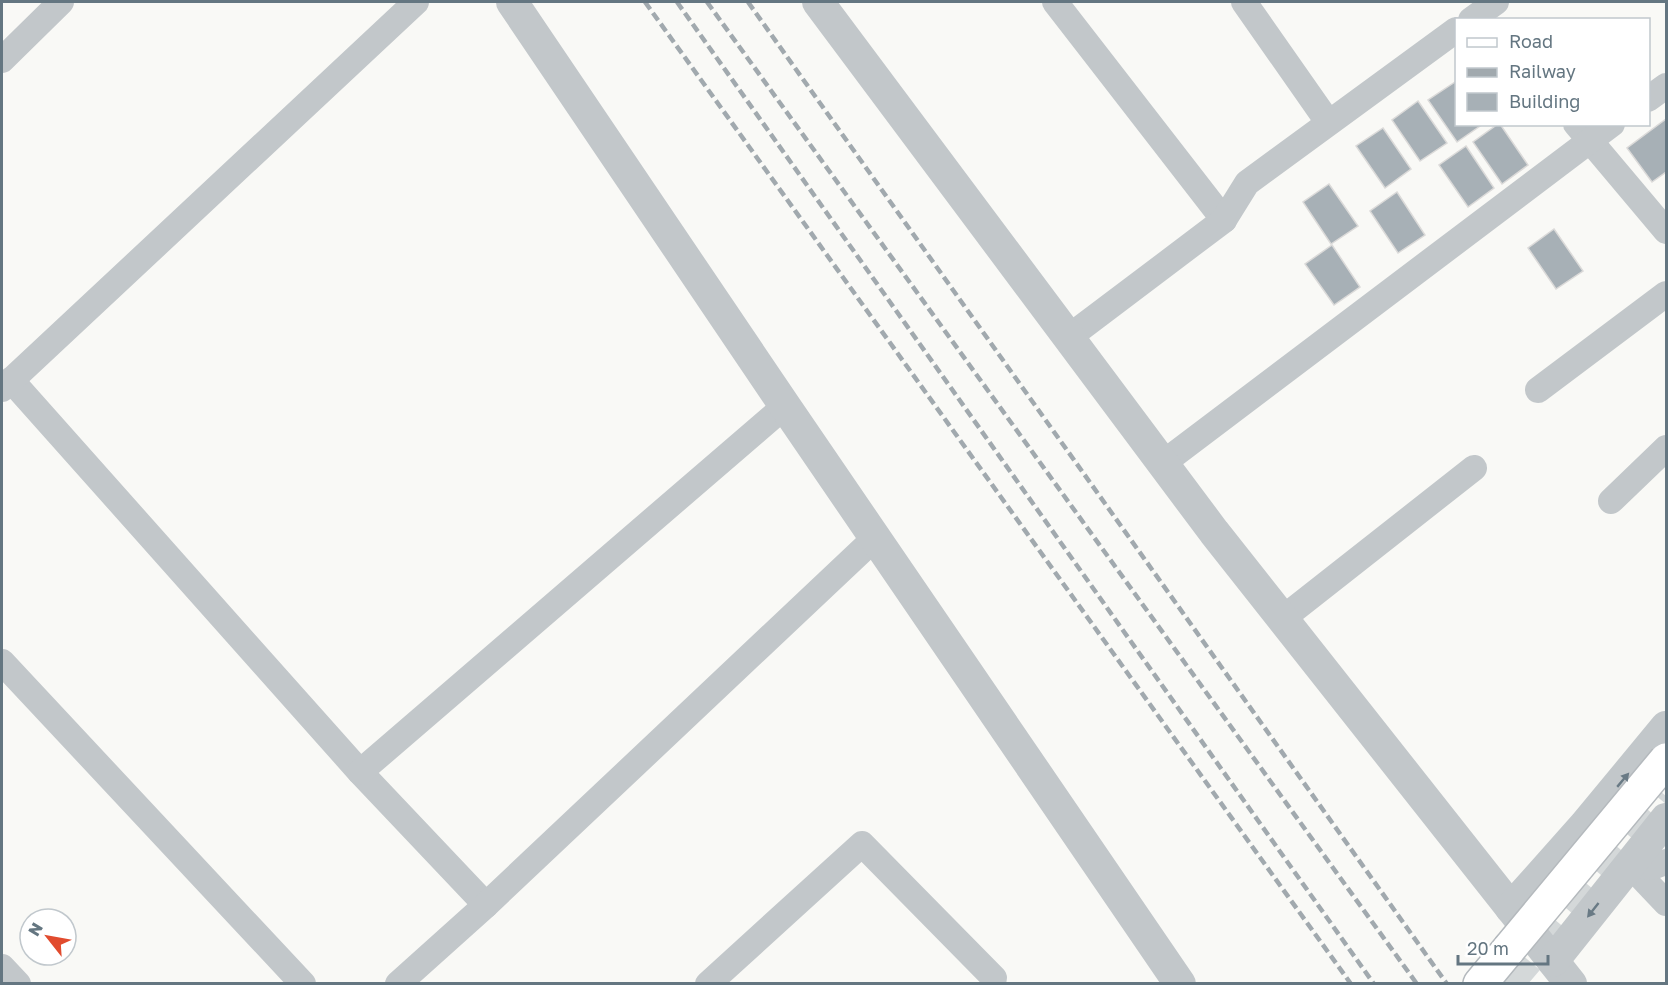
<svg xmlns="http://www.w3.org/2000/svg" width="1668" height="985" font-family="'Golos Text',sans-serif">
	<rect width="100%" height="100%" fill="#f9f9f6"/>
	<g fill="#a7b0b6" stroke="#dbdad9" stroke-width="1.5">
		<path d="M1455,82L1456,84V124H1483L1457,142L1428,100Z"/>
		<path d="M1418,101L1447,143L1420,161L1392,120Z"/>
		<path d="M1666,119V172L1652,182L1627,148Z"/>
		<path d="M1498,124H1500L1528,165L1502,184L1473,142Z"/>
		<path d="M1383,128L1411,169L1385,188L1356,146Z"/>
		<path d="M1466,146L1494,188L1468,207L1439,165Z"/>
		<path d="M1329,184L1358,226L1331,244L1303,202Z"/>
		<path d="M1397,192L1425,235L1398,253L1370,211Z"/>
		<path d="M1554,229L1583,271L1556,289L1528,248Z"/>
		<path d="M1332,245L1360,287L1334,305L1305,264Z"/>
	</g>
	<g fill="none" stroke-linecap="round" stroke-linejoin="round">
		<path stroke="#d4d8d9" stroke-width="32" stroke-dasharray="32 16" stroke-linecap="butt" d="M1507,984L1666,796"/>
		<g stroke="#b4b9bd" stroke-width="36">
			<path id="primary" d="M1480,984L1509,949"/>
		</g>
		<g stroke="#c2c7ca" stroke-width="26">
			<path d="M1055,2L1224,220"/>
			<path d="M1244,2L1328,122"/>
			<path d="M1471,20L1496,2"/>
			<path d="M2,60L61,2"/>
			<path d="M1648,99L1666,86"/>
			<path d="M1576,124L1666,231"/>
			<path d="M1069,337L1224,220L1247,183L1456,30"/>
			<path d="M11,380L360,772L486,905"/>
			<path d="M2,389L416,2"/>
			<path d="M1538,390L1666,294"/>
			<path d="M1163,463L1612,124"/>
			<path d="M1611,501L1666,448"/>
			<path d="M1282,619L1474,468"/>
			<path d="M2,662L303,984"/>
			<path d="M360,772L785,406"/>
			<path d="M1629,864L1666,903"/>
			<path d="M1629,864L1652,867L1666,862"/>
			<path d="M2,967L18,984"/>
			<path d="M398,984L486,905L875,538"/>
			<path d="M708,984L862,844L994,978"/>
		</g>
		<g stroke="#c2c7ca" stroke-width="32">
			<path d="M512,2L785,406L1180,984"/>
			<path d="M818,2L1214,532L1571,984"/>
			<path d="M1511,908L1585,825L1666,727"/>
			<path d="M1553,961L1666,819"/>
		</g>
		<use href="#primary" stroke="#fff" stroke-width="33"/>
		<g stroke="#a1a9ae" stroke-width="4.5" stroke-dasharray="9 4.5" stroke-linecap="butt">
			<path d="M645,2L1351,984"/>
			<path d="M677,2L1374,984"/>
			<path d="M707,2L1417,984"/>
			<path d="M748,2L1447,984"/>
		</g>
		<g stroke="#b4b9bd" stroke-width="36" stroke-linecap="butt">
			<path id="primary-bridge" d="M1509,949L1666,760"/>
		</g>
		<use href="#primary-bridge" stroke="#fff" stroke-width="33"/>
	</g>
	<defs><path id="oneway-solid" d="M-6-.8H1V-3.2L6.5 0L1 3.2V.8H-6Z" transform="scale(1.5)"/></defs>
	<g fill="#697a85">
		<use href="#oneway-solid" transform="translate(1623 780) rotate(-50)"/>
		<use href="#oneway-solid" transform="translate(1593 910) rotate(128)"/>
	</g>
	<rect width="1668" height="985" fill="none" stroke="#647681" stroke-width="6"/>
	<rect x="1455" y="18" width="195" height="108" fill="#ffffff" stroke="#c1c8cd" stroke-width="1.5"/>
	<rect x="1467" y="38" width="30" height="9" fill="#ffffff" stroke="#c1c8cd" stroke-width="1.5"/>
	<text x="1509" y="48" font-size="18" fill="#647681">Road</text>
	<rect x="1467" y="68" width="30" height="9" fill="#a1a9ae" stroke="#c1c8cd" stroke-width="1.5"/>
	<text x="1509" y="78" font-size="18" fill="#647681">Railway</text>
	<rect x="1467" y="93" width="30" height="18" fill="#a7b0b6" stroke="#c1c8cd" stroke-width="1.5"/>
	<text x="1509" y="108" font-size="18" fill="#647681">Building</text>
	<g transform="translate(48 937) rotate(301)"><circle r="28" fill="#ffffff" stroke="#c1c8cd" stroke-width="1.5"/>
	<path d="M0-4.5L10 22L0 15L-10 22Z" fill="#e14b2e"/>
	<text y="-9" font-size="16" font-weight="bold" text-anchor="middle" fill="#647681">N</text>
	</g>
	<path d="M1458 955v9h90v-9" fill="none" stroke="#647681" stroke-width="3"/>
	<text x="1467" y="955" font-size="18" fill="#647681" stroke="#ffffff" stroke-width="4.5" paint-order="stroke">20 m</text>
</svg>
